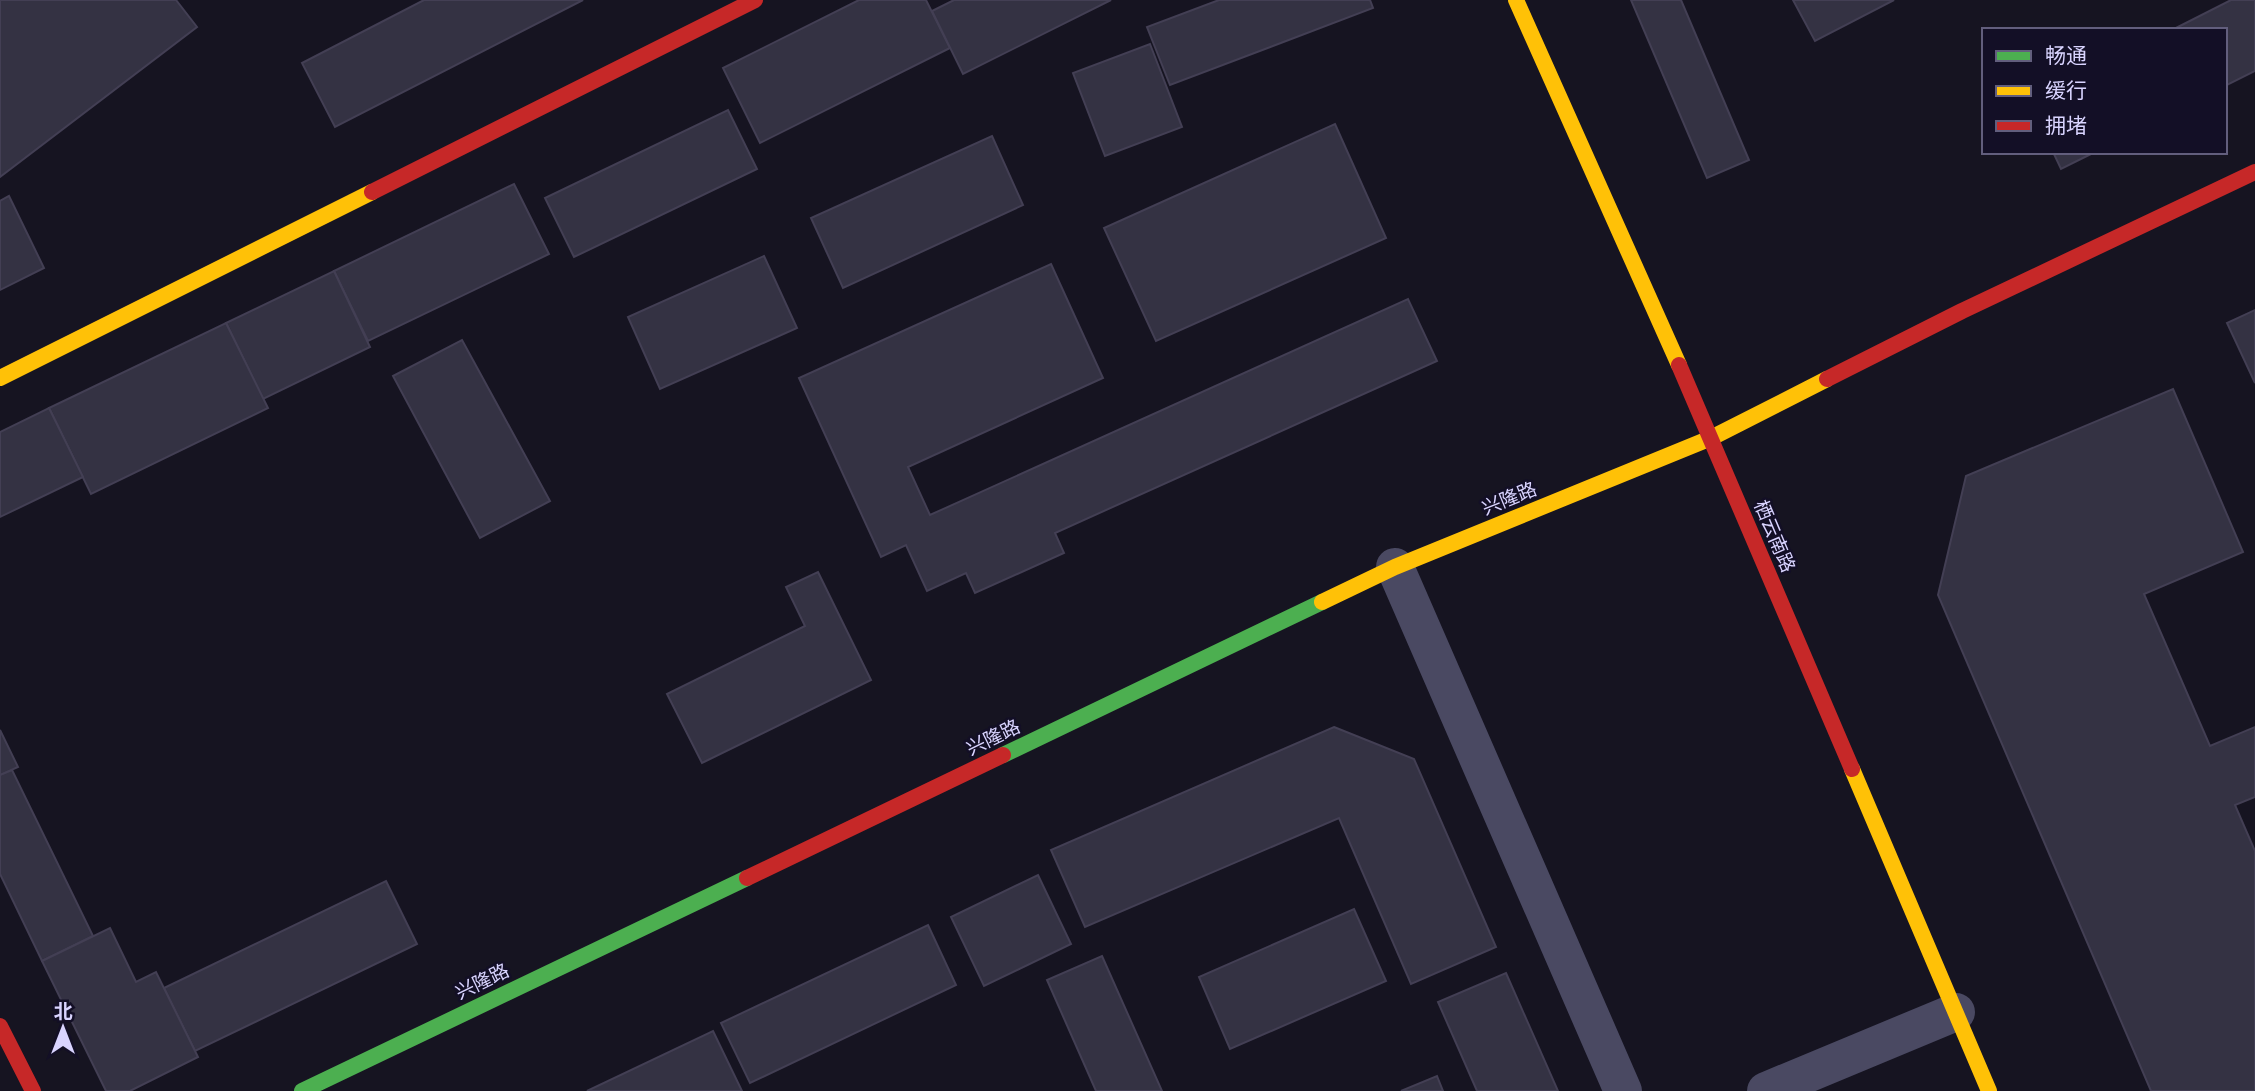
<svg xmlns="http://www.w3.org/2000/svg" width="2255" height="1091" font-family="Mulish,'Noto Sans SC',sans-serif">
	<rect width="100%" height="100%" fill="#161421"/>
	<g fill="#343243" stroke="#433f54" stroke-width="2">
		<path d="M0,0H176L197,27L0,177Z"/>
		<path d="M424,0H583L335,127L302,63Z"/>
		<path d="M859,0H926L950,48L760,143L723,68Z"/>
		<path d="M954,0H1111L963,74L932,11Z"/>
		<path d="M1219,0H1370L1373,8L1170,85L1147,27Z"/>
		<path d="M1631,0H1681L1749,160L1707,178Z"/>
		<path d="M1793,0H1894L1815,41Z"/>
		<path d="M2231,0H2255V71L2225,86V30H2172Z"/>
		<path d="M1150,44L1182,127L1105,156L1073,73Z"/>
		<path d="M728,110L757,169L574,257L545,198Z"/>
		<path d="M1335,124L1386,238L1156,341L1104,228Z"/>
		<path d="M992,136L1023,205L843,288L811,218Z"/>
		<path d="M2053,152H2095L2061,169Z"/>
		<path d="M514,184L549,254L368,341L334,271Z"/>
		<path d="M9,196L44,268L0,290V201Z"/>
		<path d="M764,256L797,328L660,389L628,317Z"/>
		<path d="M1051,264L1103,378L908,467L930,515L1408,299L1437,361L1055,533L1064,553L975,593L966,573L927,591L906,545L881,557L799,378Z"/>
		<path d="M334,271L370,347L263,399L226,323Z"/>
		<path d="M2255,310V383L2227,323Z"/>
		<path d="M226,323L268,408L91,494L49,408Z"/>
		<path d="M462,340L550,501L480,538L393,376Z"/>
		<path d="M2173,389L2243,552L2144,594L2210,746L2255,727V797L2235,805L2255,851V1091H2151L1938,595L1966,476Z"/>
		<path d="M49,408L83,477L0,517V432Z"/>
		<path d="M818,572L871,680L702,763L667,694L805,626L786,587Z"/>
		<path d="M1334,727L1414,759L1496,947L1411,984L1339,818L1085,927L1051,850Z"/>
		<path d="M0,730L18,767L0,775Z"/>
		<path d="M12,770L93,936L42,961L0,874V775Z"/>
		<path d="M1038,875L1071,944L984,986L951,917Z"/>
		<path d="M386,881L417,944L195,1051L164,988Z"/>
		<path d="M1354,909L1386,981L1230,1049L1199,977Z"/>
		<path d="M928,925L956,985L750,1083L721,1023Z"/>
		<path d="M110,928L136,982L156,972L198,1057L130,1091H106L42,961Z"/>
		<path d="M1102,956L1162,1091H1096L1047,980Z"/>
		<path d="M1506,973L1558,1091H1477L1438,1002Z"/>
		<path d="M713,1031L742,1091H587Z"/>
		<path d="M1437,1076L1443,1091H1401Z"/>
	</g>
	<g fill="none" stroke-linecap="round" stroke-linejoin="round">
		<g stroke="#4a4962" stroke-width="38">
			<path d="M1395,567L1623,1091"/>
			<path d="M1766,1091L1956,1012"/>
		</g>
		<g stroke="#4caf50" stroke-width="16">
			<path d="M1003,755L1322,602"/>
			<path d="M302,1091L747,878"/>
		</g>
		<g stroke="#ffc107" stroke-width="16">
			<path d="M1516,0L1679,365"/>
			<path d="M0,378L372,192"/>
			<path d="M1322,602L1395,567L1711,438L1827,379"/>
			<path d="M1852,769L1989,1091"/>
		</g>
		<g stroke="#c62828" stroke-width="16">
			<path d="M372,192L755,0"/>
			<path d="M1679,365L1852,769"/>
			<path d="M1827,379L1962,311L2255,172"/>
			<path d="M747,878L1003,755"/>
			<path d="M0,1026L33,1091"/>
		</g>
	</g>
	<g text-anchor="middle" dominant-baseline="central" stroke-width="5" stroke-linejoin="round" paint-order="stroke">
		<g font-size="19" fill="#d9d4ff" stroke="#130f26">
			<text transform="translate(1509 498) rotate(-22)">兴隆路</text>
			<text transform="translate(1775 536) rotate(67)">栖云南路</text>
			<text transform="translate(993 737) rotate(-26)">兴隆路</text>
			<text transform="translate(482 981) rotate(-26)">兴隆路</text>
		</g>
	</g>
	<rect x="1982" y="28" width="245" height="126" fill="#130f26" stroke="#625e7d" stroke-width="2"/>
	<rect x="1996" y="51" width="35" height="10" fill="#4caf50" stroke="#625e7d" stroke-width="2"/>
	<text x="2045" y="63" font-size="21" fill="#d9d4ff">畅通</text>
	<rect x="1996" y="86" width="35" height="10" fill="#ffc107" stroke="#625e7d" stroke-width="2"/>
	<text x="2045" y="98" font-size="21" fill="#d9d4ff">缓行</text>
	<rect x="1996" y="121" width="35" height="10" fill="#c62828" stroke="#625e7d" stroke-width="2"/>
	<text x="2045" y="133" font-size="21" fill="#d9d4ff">拥堵</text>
	<g transform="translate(63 1028)" stroke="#130f26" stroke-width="5" paint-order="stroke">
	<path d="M0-5L12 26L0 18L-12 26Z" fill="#d9d4ff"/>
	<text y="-10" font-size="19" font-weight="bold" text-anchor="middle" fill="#d9d4ff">北</text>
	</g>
</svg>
